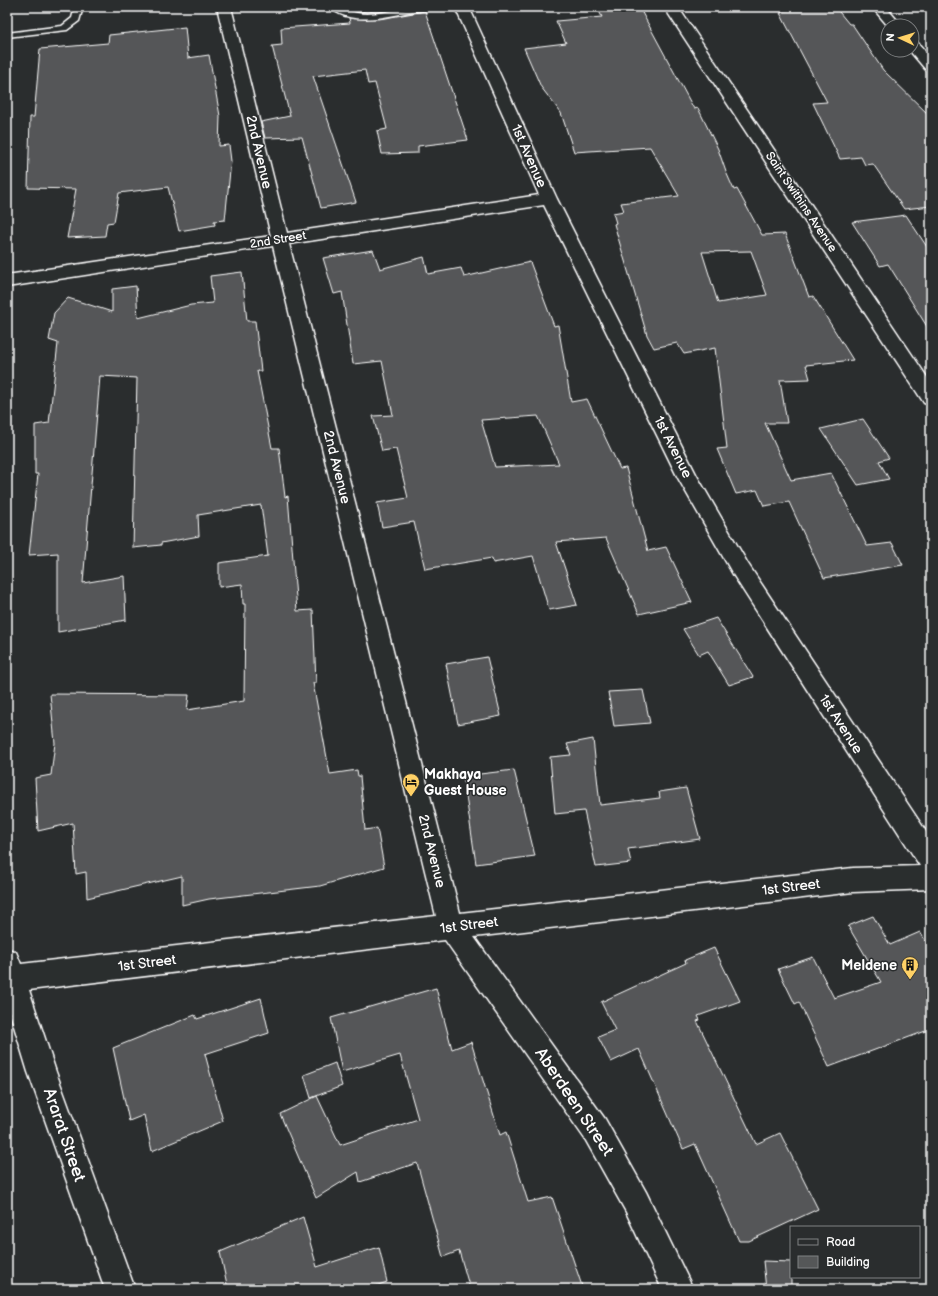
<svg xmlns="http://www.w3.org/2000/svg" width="938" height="1296" font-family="'Balsamiq Sans',sans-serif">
	<rect width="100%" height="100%" fill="#2a2d2e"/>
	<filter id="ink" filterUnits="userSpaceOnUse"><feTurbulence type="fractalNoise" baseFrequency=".025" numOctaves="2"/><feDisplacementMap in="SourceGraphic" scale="8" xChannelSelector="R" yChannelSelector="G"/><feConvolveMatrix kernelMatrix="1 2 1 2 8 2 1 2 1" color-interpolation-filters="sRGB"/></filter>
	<g filter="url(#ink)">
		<g fill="#555758" stroke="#fff" fill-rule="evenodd">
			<path d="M346,7H409L367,12L353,10Z"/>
			<path d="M597,7H639L694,109L698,108L718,149L726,172L734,190L737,189L762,235L785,234L809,297L813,296L853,360L806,365L810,379L780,380L787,423H765L791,480L831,473L867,546L892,543L903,565L824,578L789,502L764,506L757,490L736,494L717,449L727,448L715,348L684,354L677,343L654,348L647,335L614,224L616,223L613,213L624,211L621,203L679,196L650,147L574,152L561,113L541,87L524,48L566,43L556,21L602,17ZM751,251L767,295L718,303L702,252Z"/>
			<path d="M806,7H835L849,24H852L883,70L931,117V206L904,209L873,164L865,165L861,157L840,159L813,103L827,102L780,13H782L780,11Z"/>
			<path d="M425,11L468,140L418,146V153L382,154L377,131L387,129L375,83L368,84L365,70L313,76L356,202L321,208L302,137L265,138L261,122L290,116L272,46L282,45L281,28L350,23L349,18L379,19Z"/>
			<path d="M185,27L188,58L209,55L220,116L219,146L229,145L231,161L225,220L214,221L215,225L179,231L168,187L119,193L114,222L107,223L105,236L67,238L76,189L28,188L30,117H34L40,49L108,43L109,35Z"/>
			<path d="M906,215L931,253V333L888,264L880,266L852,222Z"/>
			<path d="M373,250L380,269L424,257L428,274L461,268L464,277L530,262L554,326L558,325L571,402L587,399L620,469L626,468L648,551L666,547L692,602L639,614L606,538L556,542L577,605L549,610L533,556L493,563L492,558L425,569L414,522L382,527L377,503L408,498L396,449L382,451L373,416L393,415L382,361L353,364L342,292L334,294L323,258ZM538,416L559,464L495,467L481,420Z"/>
			<path d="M242,272L247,321H255L261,371H257L272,448H279L285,497L288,496L297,611L313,610L316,683H313L330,774L357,770L358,776H360L365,830L377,828L384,867L320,886L209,899L182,905V876L87,898L86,872L76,874L73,823L38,831L35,778L51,775L55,743L50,694L189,695L187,710L244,701L245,604H243L242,584L219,587V563L268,556L261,505L198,515L199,536L161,543V545L133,548L137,378L100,376L83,583L124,576L126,620L58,632V553L29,555L38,474H35V425L49,423L58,343L49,340L54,313L68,298L112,312V289L136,286L138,318L191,305L213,303L210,276Z"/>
			<path d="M863,419L889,458L879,461L889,479L858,485L821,429Z"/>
			<path d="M716,618L753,677L729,685L708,651L699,655L683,629Z"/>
			<path d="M487,657L501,716L458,724L446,664Z"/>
			<path d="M643,690L650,723L614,726L608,692Z"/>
			<path d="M593,739L600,805L660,798L659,792L686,788L700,839L628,849L631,863L596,867L584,811L555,814L550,757L571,755L567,744Z"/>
			<path d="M514,770L535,856L476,864L463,776Z"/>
			<path d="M873,916L890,945L920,932L931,950V1029L829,1067L799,1002L795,1004L778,969L813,957L834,998L881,982L848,926Z"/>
			<path d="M714,948L740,1001L698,1016L700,1020L697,1021L756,1144L780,1133L818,1209L749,1241H739L695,1144L683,1149L639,1049L611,1062L598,1037L615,1030L601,1002L686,963L685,960Z"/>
			<path d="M436,988L452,1049L471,1042L500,1135L506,1132L528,1202L552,1197L583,1289H470L459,1251L443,1257L417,1163L360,1182L358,1172L316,1198L280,1114L317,1096L340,1145L418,1119L400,1055L342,1072L331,1018Z"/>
			<path d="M261,998L269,1033L205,1054L223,1121L152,1151L144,1115L129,1121L113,1048L195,1015L197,1019Z"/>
			<path d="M335,1063L342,1086L311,1098L304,1075Z"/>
			<path d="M303,1217L317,1267L379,1247L387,1282L367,1289H228L220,1252Z"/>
			<path d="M763,1261L791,1262V1289H766Z"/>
		</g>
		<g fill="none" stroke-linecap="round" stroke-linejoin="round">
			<g stroke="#fff" stroke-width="3">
				<g id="lane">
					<path d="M75,7H83L79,21L67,30L7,37V33L62,26L72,18Z"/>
					<path d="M330,7C343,7 353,14 367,14C388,13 408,7 430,7C425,11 415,11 409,12C386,17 349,26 330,7Z"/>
				</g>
			</g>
			<g stroke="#fff" stroke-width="3">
				<g id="street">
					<path d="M217,7H231L287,233L539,195L455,7H469L557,199L697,476L748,564L931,839V889L853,892L474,937L605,1119L646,1192L693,1289H662L626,1212L585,1139L445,940L29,990L56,1072L135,1289H105L28,1072L7,1003V948L16,952L21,964L436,916L273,246L7,287V275L271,236ZM544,205L678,478L734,576L920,866L853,868L460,913L289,244Z"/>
					<path d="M664,7H678L931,383V405L924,403Z"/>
					<path d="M872,7H886L902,26H888Z"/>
					<path d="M912,41L917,42L931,58V71L926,70L909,50H912Z"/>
				</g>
			</g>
			<use href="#lane" fill="#2a2d2e" fill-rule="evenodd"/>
			<use href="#street" fill="#2a2d2e" fill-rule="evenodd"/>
		</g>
	</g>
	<defs>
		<g id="hotel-pin" transform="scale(0.9)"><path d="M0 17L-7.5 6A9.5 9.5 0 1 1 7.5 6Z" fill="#ffd166" stroke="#2a2d2e"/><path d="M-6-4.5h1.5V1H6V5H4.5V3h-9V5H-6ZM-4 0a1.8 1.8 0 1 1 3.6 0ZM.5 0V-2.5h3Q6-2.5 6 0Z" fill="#111"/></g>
		<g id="building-pin" transform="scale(0.9)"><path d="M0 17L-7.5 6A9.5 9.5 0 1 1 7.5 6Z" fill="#ffd166" stroke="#2a2d2e"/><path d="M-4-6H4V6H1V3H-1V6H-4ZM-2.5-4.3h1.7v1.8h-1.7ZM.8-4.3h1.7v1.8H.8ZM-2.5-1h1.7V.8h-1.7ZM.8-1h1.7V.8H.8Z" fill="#111"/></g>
	</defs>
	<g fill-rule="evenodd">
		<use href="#hotel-pin" x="411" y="782"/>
		<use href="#building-pin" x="910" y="965"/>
	</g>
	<g text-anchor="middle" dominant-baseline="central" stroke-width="3" stroke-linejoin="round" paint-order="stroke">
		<g font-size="12" fill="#fff" stroke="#2a2d2e">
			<text transform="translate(801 202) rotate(56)">Saint Swithins Avenue</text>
			<text transform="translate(278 240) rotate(-9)">2nd Street</text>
		</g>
		<g font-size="14" fill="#fff" stroke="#2a2d2e">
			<text transform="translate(259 152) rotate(77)">2nd Avenue</text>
			<text transform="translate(529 156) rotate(66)">1st Avenue</text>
			<text transform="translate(673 447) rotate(63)">1st Avenue</text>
			<text transform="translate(337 467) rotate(76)">2nd Avenue</text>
			<text transform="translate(841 724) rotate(57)">1st Avenue</text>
			<text transform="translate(432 851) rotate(76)">2nd Avenue</text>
			<text transform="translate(791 887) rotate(-7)">1st Street</text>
			<text transform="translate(469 925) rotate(-7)">1st Street</text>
			<text transform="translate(147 963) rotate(-7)">1st Street</text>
		</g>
		<g font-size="14" font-weight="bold" fill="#fff" stroke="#2a2d2e" text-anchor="start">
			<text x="424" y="774">Makhaya<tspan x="424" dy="16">Guest House</tspan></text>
			<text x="897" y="965" text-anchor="end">Meldene</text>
		</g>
		<g font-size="17" fill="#fff" stroke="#2a2d2e">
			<text transform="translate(574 1102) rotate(56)">Aberdeen Street</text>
			<text transform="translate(64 1135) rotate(71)">Ararat Street</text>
		</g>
	</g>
	<rect width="938" height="1296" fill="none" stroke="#2a2d2e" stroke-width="24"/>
	<rect x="12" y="12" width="914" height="1272" fill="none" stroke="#fff" stroke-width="1.5" filter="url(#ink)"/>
	<rect x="790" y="1226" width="130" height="52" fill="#2a2d2e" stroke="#7f8182"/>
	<rect x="798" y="1239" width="20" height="6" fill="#2a2d2e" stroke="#7f8182"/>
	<text x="826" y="1246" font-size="12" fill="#ffffff">Road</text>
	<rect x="798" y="1256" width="20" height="12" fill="#555758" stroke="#7f8182"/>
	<text x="826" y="1266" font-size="12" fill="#ffffff">Building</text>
	<g transform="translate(900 38) rotate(274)"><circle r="19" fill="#2a2d2e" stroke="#7f8182"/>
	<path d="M0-3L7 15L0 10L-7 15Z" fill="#ffd166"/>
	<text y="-6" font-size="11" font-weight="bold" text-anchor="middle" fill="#ffffff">N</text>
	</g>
</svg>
